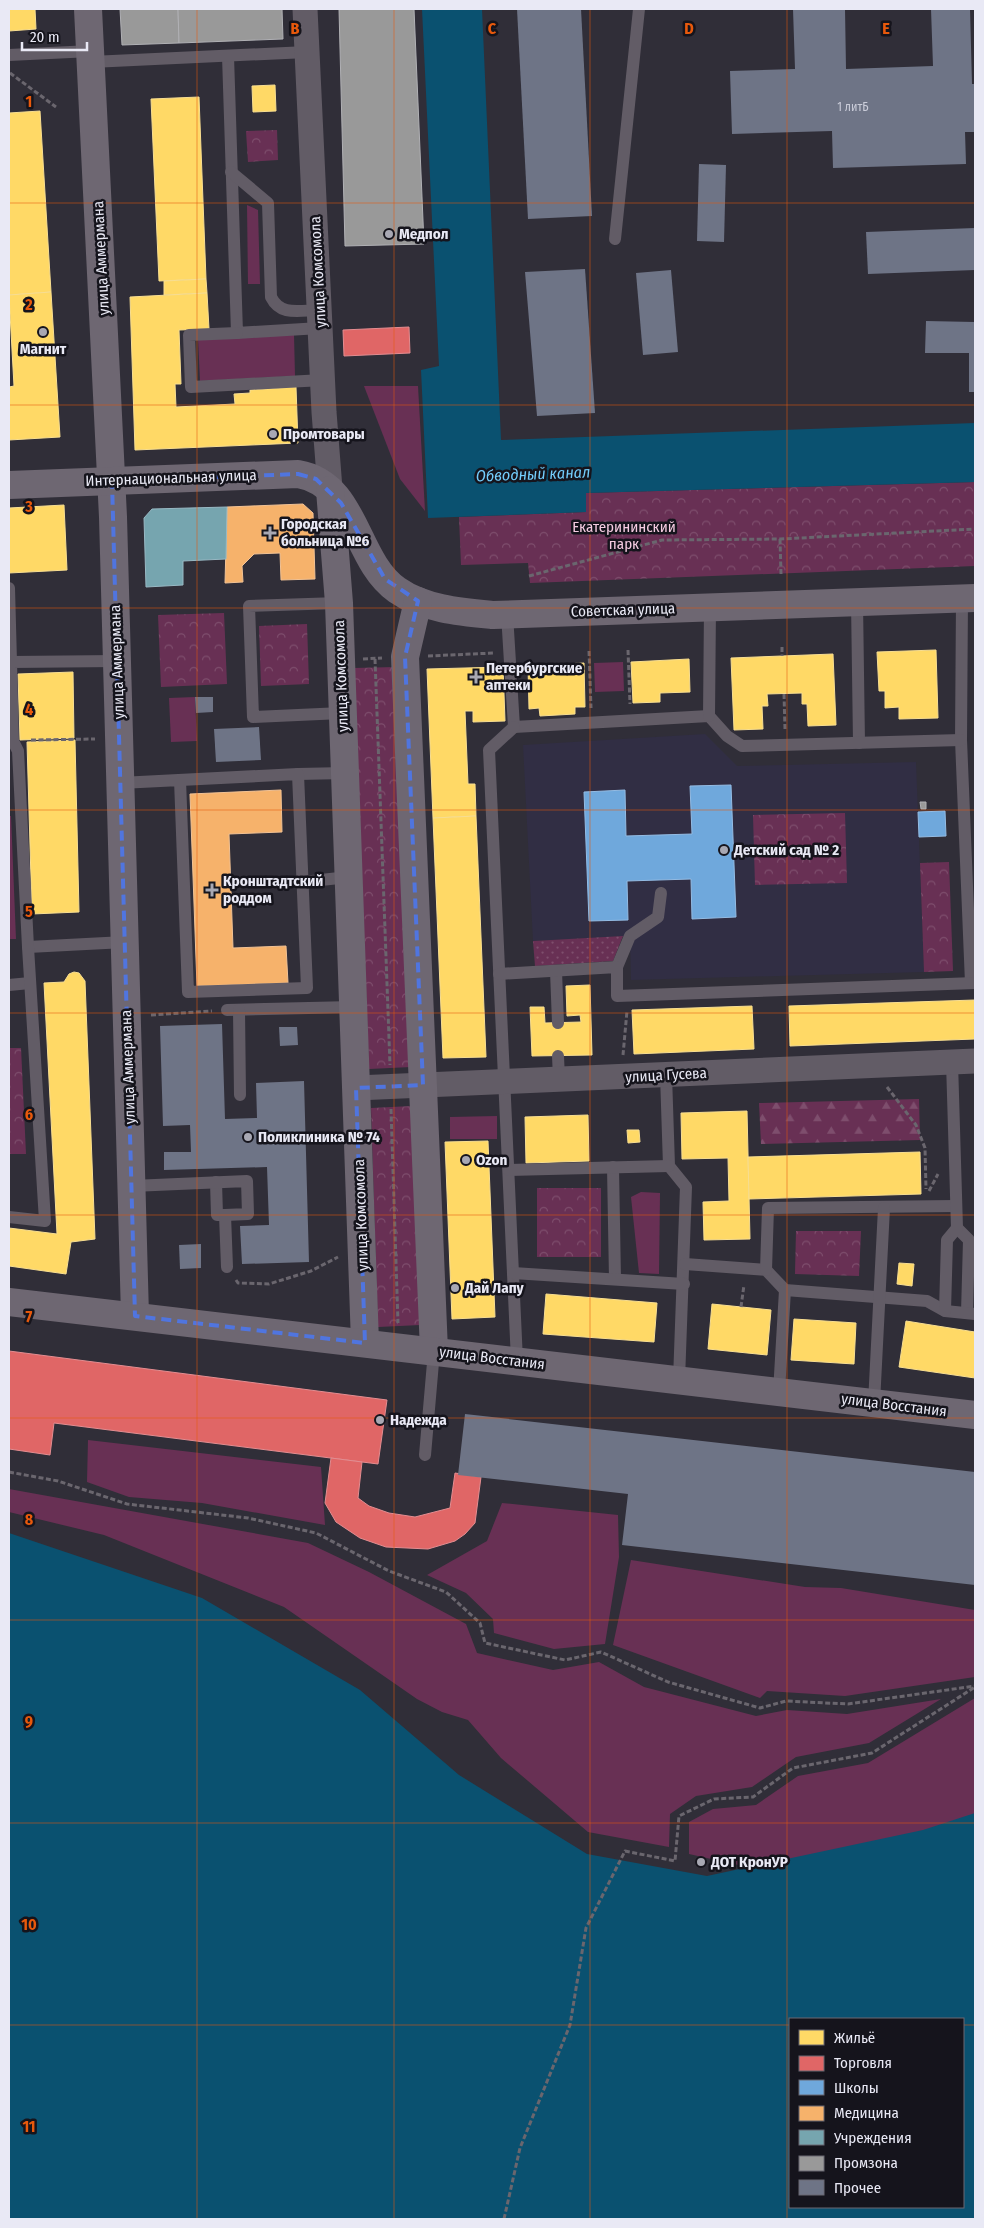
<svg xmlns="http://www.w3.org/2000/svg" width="984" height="2228" font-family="'Fira Sans Condensed',sans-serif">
	<defs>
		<pattern id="forest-firs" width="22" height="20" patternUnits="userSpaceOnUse" patternTransform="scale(1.25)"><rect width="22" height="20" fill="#683054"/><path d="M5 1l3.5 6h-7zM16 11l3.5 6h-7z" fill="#7e4e6d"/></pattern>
		<pattern id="park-crowns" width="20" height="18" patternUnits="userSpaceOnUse" patternTransform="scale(1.25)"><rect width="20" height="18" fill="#683054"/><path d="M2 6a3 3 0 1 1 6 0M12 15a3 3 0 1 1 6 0" fill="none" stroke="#7e4e6d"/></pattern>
		<pattern id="garden-dots" width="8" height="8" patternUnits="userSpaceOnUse" patternTransform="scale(1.25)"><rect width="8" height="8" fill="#683054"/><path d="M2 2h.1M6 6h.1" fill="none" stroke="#7e4e6d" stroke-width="1.8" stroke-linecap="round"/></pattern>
	</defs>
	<rect width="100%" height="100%" fill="#302e38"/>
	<path fill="#312e44" d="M705,734L737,766L916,762L924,972L631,980L630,936L533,941L523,745Z"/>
	<g fill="#683054">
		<path d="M247,205L258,210L260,284H248Z"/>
		<path d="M294,335L295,376L200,381L198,339Z"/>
		<path d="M364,386H418L425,511L400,479Z"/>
		<path d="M623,662L624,691L595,692L594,663Z"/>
		<path d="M195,697L197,741L171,742L169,698Z"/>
		<path d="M9,816H11L16,939H9Z"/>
		<path d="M497,1116V1139H450V1117Z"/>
		<path d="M641,1192L660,1193L659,1274L639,1273L631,1197Z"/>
		<path d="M88,1440L321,1467L325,1525L202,1503L129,1497L87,1482Z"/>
		<path d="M9,1489L308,1543L369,1572L466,1624L477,1653L553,1670L599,1662L644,1687L756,1716L787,1710L847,1714L941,1699L869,1743L796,1757L752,1787L696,1796L670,1814L669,1847L588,1832L501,1758L468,1720L442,1712L417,1699L284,1607L104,1535L9,1512Z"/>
		<path d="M502,1503L618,1515L619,1557L605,1644L554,1649L494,1633L493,1619L466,1593L427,1575L487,1541Z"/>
		<path d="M631,1560L805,1587L841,1588L975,1610V1677L845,1696L767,1691L760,1698L613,1645Z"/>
		<path d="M975,1698V1818L779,1874L689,1854V1822L713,1809L756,1805L798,1776L868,1763Z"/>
	</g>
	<path fill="url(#forest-firs)" d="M919,1099L920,1140L761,1144L759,1103Z"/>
	<g fill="url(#park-crowns)">
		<path d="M277,130L278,160L248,162L246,131Z"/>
		<path d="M975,482V566L530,583L528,563L461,565L459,517L586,512V493Z"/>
		<path d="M224,613L227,684L161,687L158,615Z"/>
		<path d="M307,624L309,684L261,686L259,626Z"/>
		<path d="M396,667L411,1067L369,1069L354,668Z"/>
		<path d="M845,813L847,883L755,885L753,815Z"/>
		<path d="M949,862L953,971L924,972L920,863Z"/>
		<path d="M9,1048H21L26,1154H9Z"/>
		<path d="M412,1106L420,1325L378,1327L371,1108Z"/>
		<rect x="537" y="1188" width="64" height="69"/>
		<path d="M796,1231H861L859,1276L795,1274Z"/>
	</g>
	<path fill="url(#garden-dots)" d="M623,936L613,961L535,966L533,941Z"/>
	<g fill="#0a5170" fill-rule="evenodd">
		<path d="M422,9H482L501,440L975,423V482L586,493V512L428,518L421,370L439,366Z"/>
		<path d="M9,1533L202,1598L360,1690L459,1775L587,1854L707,1876L923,1830L975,1813V2219H9ZM790,2019H963V2207H790Z"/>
	</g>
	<g fill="#ffd966" stroke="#f8de91">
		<path d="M9,9H35L36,29L9,31Z"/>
		<path d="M275,85L276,111L253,112L252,86Z"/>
		<path d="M199,97L206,279L159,281L151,99Z"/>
		<path d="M40,111L51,292L9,295V113Z"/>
		<path d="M206,279L207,293L164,295V281Z"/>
		<path d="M51,292L60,437L9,440V387L14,386L9,295Z"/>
		<path d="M207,293L209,329L179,330L181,384H175L176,407L235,404L234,394L250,393V390L296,387L298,443L135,450L130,297Z"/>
		<path d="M64,505L67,570L9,573V508Z"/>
		<path d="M936,650L938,718L899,719V707L885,708V691H879L877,652Z"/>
		<path d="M833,654L836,725L808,726L807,704H802V693L767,694L768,706H762L763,729L734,730L731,658Z"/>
		<path d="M689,659L690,692L660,693V702L633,703L631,662Z"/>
		<path d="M584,663L585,707H575V714L540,716L539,708L529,709L528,666Z"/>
		<path d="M503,667L505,721L473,722V711H465L468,784H475L476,816L433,818L427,669Z"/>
		<path d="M73,672L74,738L20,740L18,674Z"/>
		<path d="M75,740L79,912L32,914L27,742Z"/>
		<path d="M476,816L486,1057L443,1058L433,818Z"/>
		<path d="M74,972L79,973L85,981L95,1239L71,1242L66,1274L9,1266V1228L57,1234L44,983L64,982L69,974Z"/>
		<path d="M590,985L592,1055L532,1056L530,1007H544L545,1023L581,1022L580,1015L567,1016L566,986Z"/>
		<path d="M975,1000V1039L790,1046L789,1006Z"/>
		<path d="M752,1006L754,1049L634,1054L632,1010Z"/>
		<path d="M747,1111L750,1239L704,1240L703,1202L729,1201L728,1158L682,1159L681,1113Z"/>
		<path d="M588,1115L589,1161L526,1163L525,1117Z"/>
		<path d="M627,1130H639L640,1142L628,1143Z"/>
		<path d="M488,1141L495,1317L452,1319L445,1142Z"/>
		<path d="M920,1152L921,1194L749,1199L748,1157Z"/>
		<path d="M899,1263L914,1264L912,1286L897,1284Z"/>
		<path d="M546,1294L657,1303L654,1342L543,1334Z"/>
		<path d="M712,1304L771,1310L767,1355L708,1349Z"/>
		<path d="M794,1319L856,1323L854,1364L791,1360Z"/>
		<path d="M906,1321L975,1332V1378L899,1367Z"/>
	</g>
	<g fill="#e06666" stroke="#e38d91">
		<path d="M409,327L410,353L344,356L343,330Z"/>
		<path d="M9,1351L387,1400L378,1464L54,1423L50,1455L9,1449Z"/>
		<path d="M331,1458L362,1462L358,1498L369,1506L389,1513L415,1517L450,1508L455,1473L481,1477L475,1523L465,1534L455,1541L428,1549L386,1547L360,1538L336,1522L325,1503Z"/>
	</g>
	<g fill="#6fa8dc" stroke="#94bce4">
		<path d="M731,785L736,917L692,919L691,879L627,881L628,920L589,921L584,792L625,790L626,836L692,834L690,786Z"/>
		<path d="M945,811L946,836L919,837L918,812Z"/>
	</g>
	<g fill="#f6b26b" stroke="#f2c294">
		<path d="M303,504L313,513L315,579L281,580L280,553L254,554L242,566L243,582L225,583L227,507Z"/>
		<path d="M281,790L282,832L229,834L233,948L286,946L288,983L197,986L190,794Z"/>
	</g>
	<path fill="#76a5af" stroke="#98b9c4" d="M227,507L226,559L183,561V585L146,587L144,518L152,509Z"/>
	<g fill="#999" stroke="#b1b1b5">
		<path d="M120,9H178L179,43L122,45Z"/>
		<path d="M178,9H282L283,39L179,43Z"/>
		<path d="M339,9H414L424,244L345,246Z"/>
		<path d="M920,802H926V809H921Z"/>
	</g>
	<g fill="#6e7486">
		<path d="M517,9H581L592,216L528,219Z"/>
		<path d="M793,9H845L846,69L933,66L931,9H970L972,84H975V132H965L966,164L833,168L832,131L732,134L730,71L795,69Z"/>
		<path d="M699,164L726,165L724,242L697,241Z"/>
		<path d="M975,228V270L868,274L866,232Z"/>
		<path d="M585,269L595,413L537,416L525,272Z"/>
		<path d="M671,270L678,352L643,355L636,273Z"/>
		<path d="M926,321L975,322V392H969V353H925Z"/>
		<path d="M195,697H213V712L196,713Z"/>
		<path d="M259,727L261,760L216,762L214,729Z"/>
		<path d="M222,1024L225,1119L257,1118L256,1083L304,1081L309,1262L242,1264L240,1226L269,1225L267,1167L164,1170V1152H191L190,1125L163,1126L160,1026Z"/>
		<path d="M279,1027H297L298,1045L280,1046Z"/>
		<path d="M201,1244V1268L180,1269L179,1245Z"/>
		<path d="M465,1414L975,1472V1585L622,1545L628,1494L458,1475Z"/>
	</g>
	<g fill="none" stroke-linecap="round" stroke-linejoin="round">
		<g stroke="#6a666e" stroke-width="3" stroke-dasharray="5 2.5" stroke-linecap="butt">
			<path d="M10,73L56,107"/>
			<path d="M780,539L781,574"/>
			<path d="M529,576L662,540L780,539L975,529"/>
			<path d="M782,647V656"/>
			<path d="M628,650L630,704"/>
			<path d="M589,651L591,708"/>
			<path d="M428,656L494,653"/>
			<path d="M363,659L382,658"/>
			<path d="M375,659L390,1065"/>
			<path d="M784,694L785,729"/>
			<path d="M31,740L95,739"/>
			<path d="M151,1015L212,1011"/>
			<path d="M623,1055L627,1011"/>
			<path d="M887,1087L916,1125L925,1148L926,1189"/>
			<path d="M391,1109L398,1323"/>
			<path d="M929,1191L938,1174"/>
			<path d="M236,1280L238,1283L269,1284L311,1271L338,1257"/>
			<path d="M741,1307L744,1285"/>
			<path d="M9,1472L58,1481L127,1504L248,1518L316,1533L389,1571L446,1592L480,1623L485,1643L565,1660L601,1652L668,1682L760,1708L786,1701L848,1704L975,1686"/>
			<path d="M504,2219L520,2148L570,2025L586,1928L625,1851L675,1861L679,1816L714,1799L753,1797L793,1768L872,1753L975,1687"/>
		</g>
		<g stroke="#625c66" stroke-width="12">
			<path d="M9,55L91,51"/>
			<path d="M228,56L237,333L320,328"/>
			<path d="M91,62L307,52"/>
			<path d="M231,172L268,203L271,297C281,317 300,310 320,310"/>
			<path d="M615,239L639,9"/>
			<path d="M237,333L189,335L191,387L323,380"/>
			<path d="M9,588L11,662"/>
			<path d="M962,599L961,740L971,983"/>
			<path d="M857,602L859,743"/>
			<path d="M339,603L249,606L253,717L342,713"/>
			<path d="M507,614L514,727L709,716L727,736L742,746L961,740"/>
			<path d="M709,716L710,607"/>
			<path d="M514,727L489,750L517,1361"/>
			<path d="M298,774L345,773"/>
			<path d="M120,783L298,774L307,988L188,992L180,780"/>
			<path d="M303,882L348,877"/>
			<path d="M28,947L125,942"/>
			<path d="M617,967L630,936L658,917L661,893"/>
			<path d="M556,971L558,1023"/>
			<path d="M499,974L617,967V996L975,983"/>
			<path d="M9,985L30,983"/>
			<path d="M227,1010L353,1007"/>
			<path d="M239,1010L240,1095"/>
			<path d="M558,1056L559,1079"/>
			<path d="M666,1075L669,1166L686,1187L679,1380"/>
			<path d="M613,1167L615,1279"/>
			<path d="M509,1170L669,1166"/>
			<path d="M216,1182L217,1215H225"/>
			<path d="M132,1186L247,1181L248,1214L225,1215L227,1267"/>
			<path d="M9,1217L45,1221L28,947L18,751L13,741L11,662L117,661"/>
			<path d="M957,1228L969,1240L967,1313"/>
			<path d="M685,1264L766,1270L785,1290L927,1301L945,1311L975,1314"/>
			<path d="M766,1270L768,1208L956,1206"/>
			<path d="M513,1273L684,1284"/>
			<path d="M945,1311L947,1240L957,1228L952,1062"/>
			<path d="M779,1392L785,1290"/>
			<path d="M874,1403L884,1208"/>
			<path d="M425,1455L434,1351"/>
		</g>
		<g stroke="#625c66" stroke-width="25">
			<path d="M305,9L324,412L330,489"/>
			<path d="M356,1088L975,1061"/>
		</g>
		<g stroke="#6e6772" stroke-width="28">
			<path d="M88,9L113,517L135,1316"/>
			<path d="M9,485L298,474C357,484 354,560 397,590C424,609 461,612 493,615L975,598"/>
			<path d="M330,490L339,603L365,1343"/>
			<path d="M418,601L405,657L434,1351"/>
			<path d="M9,1302L975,1415"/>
		</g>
	</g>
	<path fill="none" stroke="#5075df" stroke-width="4" stroke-dasharray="10 6" stroke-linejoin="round" d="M298,474L316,479L341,503L385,579L418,601L405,657L423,1085L356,1088L365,1343L135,1316L112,481Z"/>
	<path fill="none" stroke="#e8590c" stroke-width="1" stroke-opacity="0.55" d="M197,9V2219M394,9V2219M590,9V2219M787,9V2219M9,203H975M9,405H975M9,608H975M9,810H975M9,1013H975M9,1215H975M9,1418H975M9,1620H975M9,1823H975M9,2025H790M963,2025H975"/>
	<g fill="#a8a8b3" stroke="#15141c" stroke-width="2">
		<circle cx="389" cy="234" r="5"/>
		<circle cx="43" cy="332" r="5"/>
		<circle cx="273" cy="434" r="5"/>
		<path d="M267.5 525.5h5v5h5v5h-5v5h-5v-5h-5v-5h5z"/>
		<path d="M473.5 669.5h5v5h5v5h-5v5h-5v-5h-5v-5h5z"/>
		<circle cx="724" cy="850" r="5"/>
		<path d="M209.5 882.5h5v5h5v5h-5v5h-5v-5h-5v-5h5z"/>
		<circle cx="248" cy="1137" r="5"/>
		<circle cx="466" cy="1160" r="5"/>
		<circle cx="455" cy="1288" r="5"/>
		<circle cx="380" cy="1420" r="5"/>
		<circle cx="701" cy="1862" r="5"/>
	</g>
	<g text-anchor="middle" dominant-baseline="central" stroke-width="5" stroke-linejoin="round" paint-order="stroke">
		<g font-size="12" fill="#caccd9">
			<text x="853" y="107">1 литБ</text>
		</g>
		<g font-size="15" font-weight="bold" fill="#e9e9f5" stroke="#15141c" text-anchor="start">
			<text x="399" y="234">Медпол</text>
			<text x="43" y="349" text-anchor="middle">Магнит</text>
			<text x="283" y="434">Промтовары</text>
			<text x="281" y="524">Городская<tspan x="281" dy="17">больница №6</tspan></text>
			<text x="486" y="668">Петербургские<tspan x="486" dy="17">аптеки</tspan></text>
			<text x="734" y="850">Детский сад № 2</text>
			<text x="223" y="881">Кронштадтский<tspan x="223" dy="17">роддом</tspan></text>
			<text x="258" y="1137">Поликлиника № 74</text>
			<text x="476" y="1160">Ozon</text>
			<text x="465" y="1288">Дай Лапу</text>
			<text x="390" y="1420">Надежда</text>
			<text x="711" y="1862">ДОТ КронУР</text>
		</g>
		<g font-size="15" fill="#e9e9f5" stroke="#15141c">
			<text transform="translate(101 258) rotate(-93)">улица Аммермана</text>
			<text transform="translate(318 272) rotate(-93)">улица Комсомола</text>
			<text transform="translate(171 478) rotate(-2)">Интернациональная улица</text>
			<text transform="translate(623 610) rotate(-2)">Советская улица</text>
			<text transform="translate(117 662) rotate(-92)">улица Аммермана</text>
			<text transform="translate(341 676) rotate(-92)">улица Комсомола</text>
			<text transform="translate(128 1067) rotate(-92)">улица Аммермана</text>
			<text transform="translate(666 1075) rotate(-3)">улица Гусева</text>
			<text transform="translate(361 1215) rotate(-92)">улица Комсомола</text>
			<text transform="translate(492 1358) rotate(7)">улица Восстания</text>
			<text transform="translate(894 1405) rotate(7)">улица Восстания</text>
		</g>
		<g font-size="15" fill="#f5cbe1" stroke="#15141c">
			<text x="624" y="527">Екатерининский<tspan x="624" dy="17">парк</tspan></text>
		</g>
		<g font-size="16" font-style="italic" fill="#73cdfc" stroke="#15141c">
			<text transform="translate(533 474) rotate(-2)">Обводный канал</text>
		</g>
	</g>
	<g font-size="16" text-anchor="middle" font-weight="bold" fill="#e8590c" stroke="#15141c" stroke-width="5" stroke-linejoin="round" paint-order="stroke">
		<text x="295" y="34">B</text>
		<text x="492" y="34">C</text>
		<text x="689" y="34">D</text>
		<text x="886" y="34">E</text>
		<text x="29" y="107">1</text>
		<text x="29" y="310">2</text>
		<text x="29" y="512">3</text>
		<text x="29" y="715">4</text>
		<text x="29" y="917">5</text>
		<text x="29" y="1120">6</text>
		<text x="29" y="1322">7</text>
		<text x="29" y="1525">8</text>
		<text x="29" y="1727">9</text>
		<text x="29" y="1930">10</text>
		<text x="29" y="2132">11</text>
	</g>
	<rect width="984" height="2228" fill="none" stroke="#e9e9f5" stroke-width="20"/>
	<rect x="789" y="2018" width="175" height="190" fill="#15141c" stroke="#6a6973"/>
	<rect x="799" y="2030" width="25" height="15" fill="#ffd966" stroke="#6a6973"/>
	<text x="834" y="2043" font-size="15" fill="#e9e9f5">Жильё</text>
	<rect x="799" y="2056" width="25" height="15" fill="#e06666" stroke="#6a6973"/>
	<text x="834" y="2068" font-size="15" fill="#e9e9f5">Торговля</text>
	<rect x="799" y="2080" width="25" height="15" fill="#6fa8dc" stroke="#6a6973"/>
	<text x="834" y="2093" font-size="15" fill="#e9e9f5">Школы</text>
	<rect x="799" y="2106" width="25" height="15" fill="#f6b26b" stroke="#6a6973"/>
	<text x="834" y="2118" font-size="15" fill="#e9e9f5">Медицина</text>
	<rect x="799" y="2130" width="25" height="15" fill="#76a5af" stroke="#6a6973"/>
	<text x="834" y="2143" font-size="15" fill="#e9e9f5">Учреждения</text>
	<rect x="799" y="2156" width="25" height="15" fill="#999999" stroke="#6a6973"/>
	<text x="834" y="2168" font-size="15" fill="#e9e9f5">Промзона</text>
	<rect x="799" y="2180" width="25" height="15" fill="#6e7486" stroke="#6a6973"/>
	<text x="834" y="2193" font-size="15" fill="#e9e9f5">Прочее</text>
	<path d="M22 42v8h65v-8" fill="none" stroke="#e9e9f5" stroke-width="2.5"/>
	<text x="30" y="42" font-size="15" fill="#e9e9f5" stroke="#15141c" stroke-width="4" paint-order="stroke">20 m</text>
</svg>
